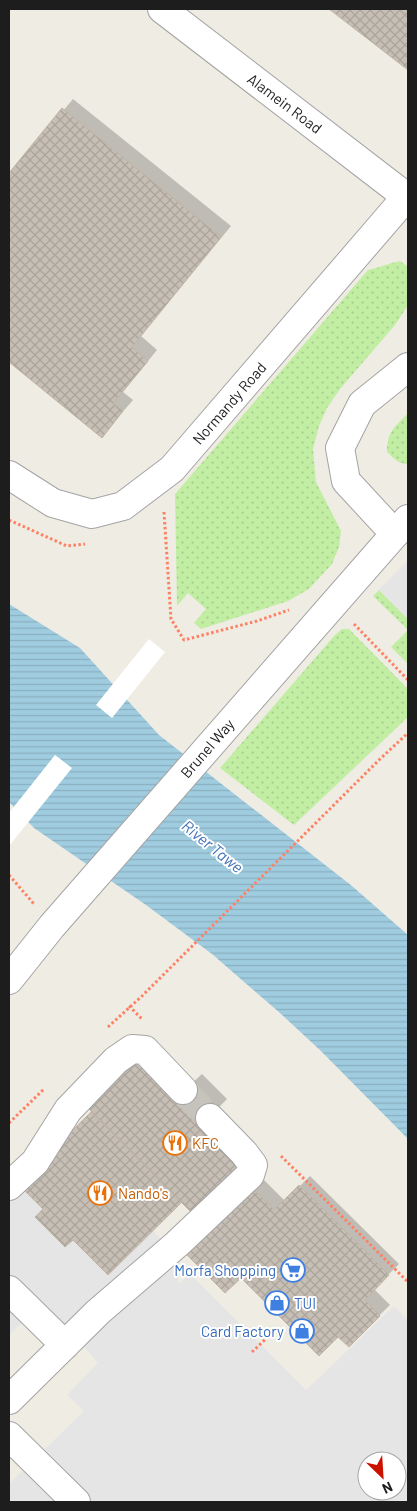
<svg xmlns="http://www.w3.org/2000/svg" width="417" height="1511" font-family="Barlow,sans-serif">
	<defs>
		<pattern id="grass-dots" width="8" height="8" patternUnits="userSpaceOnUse" patternTransform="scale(1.25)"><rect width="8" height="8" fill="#c2eea4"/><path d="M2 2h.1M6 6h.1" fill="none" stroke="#a6cc8d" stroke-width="1.8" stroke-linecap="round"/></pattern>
		<pattern id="water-rules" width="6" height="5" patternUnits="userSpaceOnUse" patternTransform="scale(1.25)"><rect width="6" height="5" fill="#a0cce0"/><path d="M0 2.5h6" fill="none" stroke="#89afc0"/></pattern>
		<pattern id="building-cross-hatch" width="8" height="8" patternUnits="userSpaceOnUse" patternTransform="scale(1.25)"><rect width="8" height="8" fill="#c7bfb5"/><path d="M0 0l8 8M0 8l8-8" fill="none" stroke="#aaa49b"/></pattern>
	</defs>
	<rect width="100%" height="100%" fill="#efece3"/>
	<g fill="url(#grass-dots)">
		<path d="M400,261L408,267V305L395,325L340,389L327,408L319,426L313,449L316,482L341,531L339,547L332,564L309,589L288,601L201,629L194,623L206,609L188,593L177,606L175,494L368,270C379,268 389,263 400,261Z"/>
		<path d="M408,413V464C399,464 394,459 387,452C387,431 395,427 408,413Z"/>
		<path d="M379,590L408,619V664L391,647L408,630L373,596Z"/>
		<path d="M342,629H349L408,689V717L294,825L220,768L334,636Z"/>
	</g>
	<g fill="#e5e5e5" fill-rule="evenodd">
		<path d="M408,560V619L379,590Z"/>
		<path d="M18,1184L43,1209L65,1247L73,1240L108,1275L153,1231L179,1256L178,1284L190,1274L306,1390L394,1306L408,1320V1502H9V1484L84,1411L67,1395L98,1363L84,1346L64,1365L24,1321L9,1335V1193ZM367,1461H397V1491H367Z"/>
	</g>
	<path fill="url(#water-rules)" d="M9,604L80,648L159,735L352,886L408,935V1139L321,1051L280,1013L212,954L146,905L34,828L9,802Z"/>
	<g fill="#fff">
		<path d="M149,639L165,652L112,718L96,705Z"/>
		<path d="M55,755L72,768L9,846V813Z"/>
	</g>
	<g fill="#0003">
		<path d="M331,9H408V69Z"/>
		<path d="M73,99L231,226L141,336L157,350L123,392L133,400L102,436L9,361V175Z"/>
		<path d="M202,1074L227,1099L214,1112L182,1200L45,1209L20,1184L93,1112L189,1086Z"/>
		<path d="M259,1175L285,1201L310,1176L399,1264L374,1289L390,1305L349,1345L338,1335L241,1276L184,1250Z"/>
	</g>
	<g fill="url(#building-cross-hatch)" stroke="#c2b4a4">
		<path d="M329,9H408V70Z"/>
		<path d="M62,108L221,237L132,347L148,361L113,403L123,411L102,438L9,362V173Z"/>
		<path d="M138,1053L192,1082L219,1109L249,1165L196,1217L85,1105Z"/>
		<path d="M91,1112L182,1202L108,1275L73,1240L65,1247L35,1217L43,1209L18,1184Z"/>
		<path d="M248,1184L274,1210L299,1185L389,1275L365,1300L380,1316L349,1347L338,1337L319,1356L241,1278L225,1293L182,1250Z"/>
	</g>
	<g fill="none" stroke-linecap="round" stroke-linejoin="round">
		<path stroke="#c5c3bb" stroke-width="28" stroke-dasharray="28 14" stroke-linecap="butt" d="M183,1090L210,1118"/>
		<g stroke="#a4a4a4" stroke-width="30">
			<g id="minor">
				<path d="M162,9L408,198"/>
				<path d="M9,475L53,503L92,514L123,506L172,469L408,195"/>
				<path d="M395,534L346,481L340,448L362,404L408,367"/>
				<path d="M9,980L52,926L408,519"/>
				<path d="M9,1186L35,1162L68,1110L116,1060L132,1049L145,1050L183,1090"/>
				<path d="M9,1290L65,1345"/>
				<path d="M9,1400L98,1312L177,1244L250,1175L253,1165L244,1153L210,1118"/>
				<path d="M9,1436L76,1502"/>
			</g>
		</g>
		<g stroke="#ff8164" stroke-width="3" stroke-dasharray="2.5 2.5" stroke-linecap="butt">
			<path d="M164,512L171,619L184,640L257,621L289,610"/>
			<path d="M9,520L67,546L85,544"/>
			<path d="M354,624L408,680"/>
			<path d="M9,875L34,904"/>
			<path d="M129,1006L143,1020"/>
			<path d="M108,1027L142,996L380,759L408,733"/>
			<path d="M9,1123L44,1089"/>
			<path d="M281,1156L408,1282"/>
			<path d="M252,1352L273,1332"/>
		</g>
		<use href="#minor" stroke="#fff" stroke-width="28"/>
	</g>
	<defs>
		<g id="restaurant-ring" transform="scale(1.25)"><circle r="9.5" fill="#fff" stroke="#e8710a" stroke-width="1.5"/><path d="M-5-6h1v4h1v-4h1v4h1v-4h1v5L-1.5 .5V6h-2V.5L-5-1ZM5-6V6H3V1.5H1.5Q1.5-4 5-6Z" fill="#e8710a"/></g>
		<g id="supermarket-ring" transform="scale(1.25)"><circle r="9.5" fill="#fff" stroke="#3f7fe0" stroke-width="1.5"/><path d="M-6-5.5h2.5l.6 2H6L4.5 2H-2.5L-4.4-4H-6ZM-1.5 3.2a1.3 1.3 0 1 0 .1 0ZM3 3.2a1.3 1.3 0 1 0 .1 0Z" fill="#3f7fe0"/></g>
		<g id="shop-ring" transform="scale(1.25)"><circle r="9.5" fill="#fff" stroke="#3f7fe0" stroke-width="1.5"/><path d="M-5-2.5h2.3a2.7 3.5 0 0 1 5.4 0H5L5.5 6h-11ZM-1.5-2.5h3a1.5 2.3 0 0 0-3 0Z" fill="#3f7fe0"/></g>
	</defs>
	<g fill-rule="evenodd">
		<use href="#restaurant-ring" x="175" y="1143"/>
		<use href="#restaurant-ring" x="100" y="1193"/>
		<use href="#supermarket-ring" x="293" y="1270"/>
		<use href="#shop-ring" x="277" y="1303"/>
		<use href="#shop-ring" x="302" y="1331"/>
	</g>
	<g text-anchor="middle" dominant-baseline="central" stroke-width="4" stroke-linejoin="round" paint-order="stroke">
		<g font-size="15" fill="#1d1d1d" stroke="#fff">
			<text transform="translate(285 103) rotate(37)">Alamein Road</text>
			<text transform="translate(229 403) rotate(-49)">Normandy Road</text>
			<text transform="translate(207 748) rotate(-49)">Brunel Way</text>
		</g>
		<g font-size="15" fill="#c56008" stroke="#fff" text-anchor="start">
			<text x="192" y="1143">KFC</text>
			<text x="118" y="1193">Nando's</text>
		</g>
		<g font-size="15" fill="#366cbe" stroke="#fff" text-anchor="end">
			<text x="276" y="1270">Morfa Shopping</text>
			<text x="294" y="1303" text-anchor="start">TUI</text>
			<text x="284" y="1331">Card Factory</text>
		</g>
		<g font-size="16" font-style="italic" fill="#4372b4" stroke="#fff">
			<text transform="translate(213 846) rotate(39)">River Tawe</text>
		</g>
	</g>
	<rect width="417" height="1511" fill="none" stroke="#1d1d1d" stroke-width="20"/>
	<g transform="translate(382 1476) rotate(155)"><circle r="24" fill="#ffffff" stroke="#a5a5a5"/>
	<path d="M0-4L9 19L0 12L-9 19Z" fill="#cb1100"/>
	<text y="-8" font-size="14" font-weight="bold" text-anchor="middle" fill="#1d1d1d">N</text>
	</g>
</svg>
